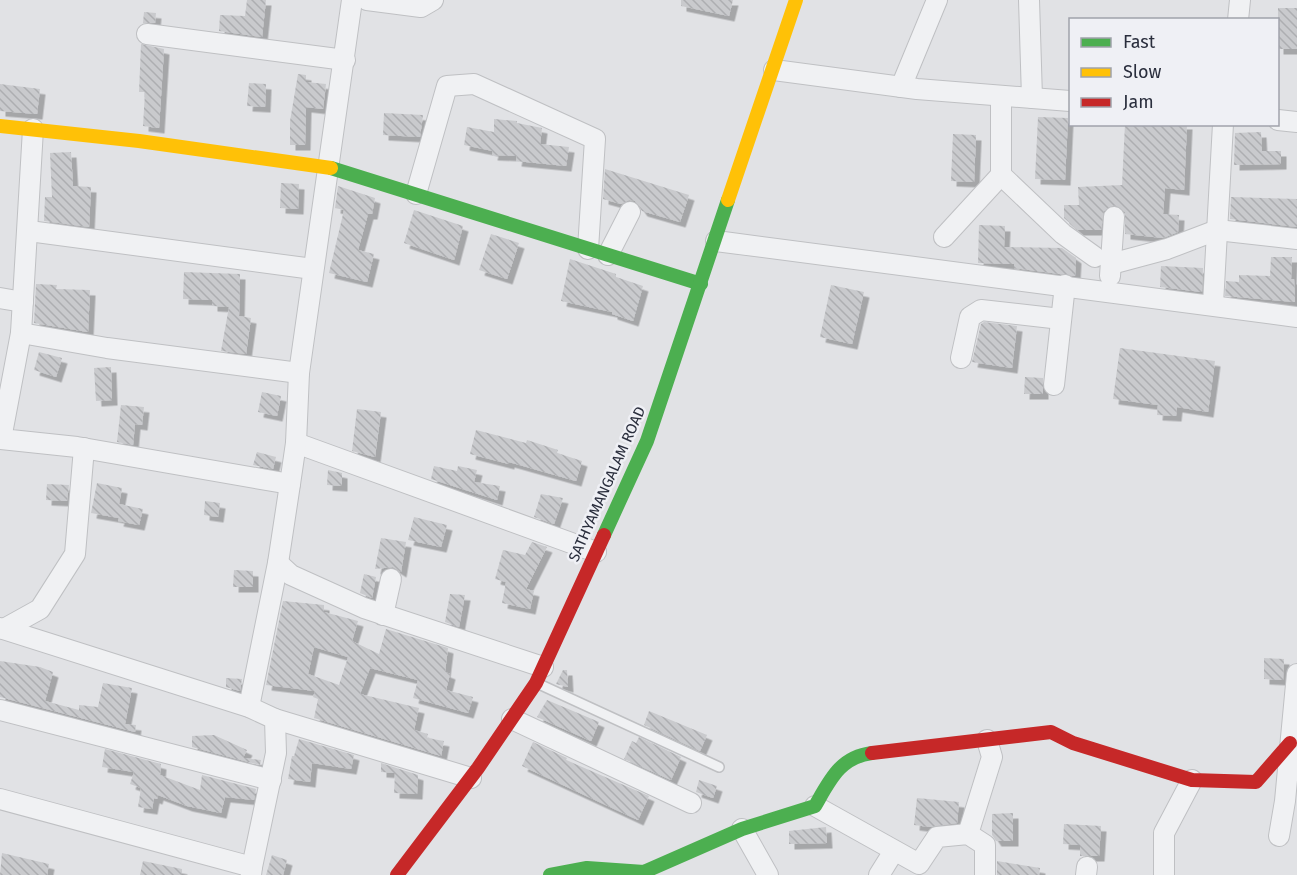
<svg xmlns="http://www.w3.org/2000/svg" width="1297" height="875" font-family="'Fira Sans',sans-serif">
	<defs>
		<pattern id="building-back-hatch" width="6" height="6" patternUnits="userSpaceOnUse" patternTransform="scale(1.5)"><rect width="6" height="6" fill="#c9cacd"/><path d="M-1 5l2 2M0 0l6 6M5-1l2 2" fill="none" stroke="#adaeb1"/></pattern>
		<filter id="shadow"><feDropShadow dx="5.5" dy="5.5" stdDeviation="0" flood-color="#0004"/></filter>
	</defs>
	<rect width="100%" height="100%" fill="#e1e2e5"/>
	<g fill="url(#building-back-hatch)" fill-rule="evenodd" filter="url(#shadow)">
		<path d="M247,0H266L262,37L219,31L220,15L245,16Z"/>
		<path d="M681,0H733L729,16L681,6Z"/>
		<rect x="1278" y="8" width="19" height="41"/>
		<path d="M144,12L156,13L155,23H143Z"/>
		<path d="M141,44L164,49L159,128L143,126L145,92H139Z"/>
		<path d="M298,74L306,75V82L326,84L323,109L306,107L305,145H290V121Z"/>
		<path d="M249,83L266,84L265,107L247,106Z"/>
		<path d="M0,84L40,89L37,114L0,111Z"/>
		<path d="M384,113L423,115L420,137L383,135Z"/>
		<path d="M1038,117L1068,118L1065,180L1035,179Z"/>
		<path d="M494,119L517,121V123L542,128L540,144L569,147L566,166L516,161L517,156L492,155L493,151L464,145L467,127L494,132Z"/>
		<path d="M1125,124H1187L1184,190L1165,188L1163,214L1179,215L1178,232L1163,238L1125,234V212L1115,205L1104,211L1101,230H1078L1064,218V205H1079L1078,187L1122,185Z"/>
		<path d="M1261,132L1262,151H1281V164L1234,165L1235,133Z"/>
		<path d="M953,134L976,135L974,182L951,181Z"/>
		<path d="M71,152L73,186L91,187L89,227L44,221L45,197H52L50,153Z"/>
		<path d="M605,169L689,195L680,222L642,211L635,201L629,200L621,204L603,199Z"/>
		<path d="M281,183L299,184L298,209L280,208Z"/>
		<path d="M338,186L375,198L372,214H368L358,250L374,254L367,282L329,273L344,210L335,208Z"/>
		<path d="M1231,197L1297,199V227L1230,219Z"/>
		<path d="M414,210L463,226L454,260L404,243Z"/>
		<path d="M979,225L1005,226L1004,247L1062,248L1076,258L1075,276L1014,268V264L978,263Z"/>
		<path d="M491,234L519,243L507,279L479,270Z"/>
		<path d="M1271,257H1292L1291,279H1294L1295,302L1225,296L1226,281L1239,282V275L1270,276Z"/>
		<path d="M570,259L616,274V277L643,286L633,321L612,314V312L561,301Z"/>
		<path d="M1161,266L1203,268L1202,292L1160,287Z"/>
		<path d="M184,272L240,274L239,316L251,318L246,354L221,351L229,307L212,306V300L183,299Z"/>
		<path d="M36,284L57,285L56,289L90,290L88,332L34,323Z"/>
		<path d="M831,285L864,292L852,344L820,337Z"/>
		<path d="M984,322L1017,326L1012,368L972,362L981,324Z"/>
		<path d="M1120,348L1215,361L1208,412L1177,407L1176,416L1157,415L1158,405L1113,399Z"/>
		<path d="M39,352L62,358L56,377L34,370Z"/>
		<path d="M111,367L112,400L96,401L94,368Z"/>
		<path d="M1025,377L1043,378V394H1024Z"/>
		<path d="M262,392L281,396L277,416L258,412Z"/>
		<path d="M121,405L144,407L142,425L135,424L133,445L117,442Z"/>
		<path d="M357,409L381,412L375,457L352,451Z"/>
		<path d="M476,430L526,443L527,440L558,450L557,453L582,461L576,481L509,462V464L470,454Z"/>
		<path d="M257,452L276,457L273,469L253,465Z"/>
		<path d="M434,466L457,471L458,466L477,470L474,482L500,486L497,500L431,479Z"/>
		<path d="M328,470L342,473V486L327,485Z"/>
		<path d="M97,483L122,488L119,504L143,509L139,525L118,521L119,518L91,513Z"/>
		<path d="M47,484L69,485L67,501L46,500Z"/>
		<path d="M541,494L563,498L554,524L534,517Z"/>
		<path d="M205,501L220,503L218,517L204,515Z"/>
		<path d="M414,517L447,525L441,547L408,540Z"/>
		<path d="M381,538L406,542L401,572L393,567L375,569Z"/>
		<path d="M532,542L547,547L526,589L534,591L530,609L502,603L506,582L495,579L503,550L525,555Z"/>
		<path d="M234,570L253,571V587H233Z"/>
		<path d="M364,574L376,577L372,598L360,593Z"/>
		<path d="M450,594L465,595L459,627L445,622Z"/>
		<path d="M283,601L324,605V612L358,621L352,641L379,654L386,629L448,648L445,672L450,674L446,690L473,697L468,713L413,698L418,680L370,668L360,694L419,708L414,730L428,734L427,738L444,741L441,756L314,718L318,699L313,697L315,691L266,685ZM314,647L348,657L339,685L308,674Z"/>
		<path d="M1264,658L1284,659L1283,680L1264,679Z"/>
		<path d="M0,661L40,667L53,672L45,701L79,710V705L98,707L103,683L132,688L125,724L136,725L135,732L0,697Z"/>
		<path d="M563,670H567L568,687L556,684Z"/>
		<path d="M226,678L242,679L240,691L226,687Z"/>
		<path d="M547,700L599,722L591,741L537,717Z"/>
		<path d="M649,711L707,735L700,751L644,725Z"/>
		<path d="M214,735L247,750L243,758L261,760L260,765L192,747V736Z"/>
		<path d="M639,737L681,757L671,780L624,759L632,741L636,743Z"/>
		<path d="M299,739L354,755L351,769L312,763L310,782L288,779L292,756H294Z"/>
		<path d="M533,742L567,758L566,760L649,796L638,820L522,766Z"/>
		<path d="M105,749L161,764L160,775L200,790L202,775L256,789L254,800L225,797L221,813L187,806L158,795L157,799L154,798L152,809L138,807L141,788L130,784L134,772L102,767Z"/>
		<path d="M381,763L418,775L417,794L394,793L395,773L381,772Z"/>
		<path d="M699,780L717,786L713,798L696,792Z"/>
		<path d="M917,798L959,802L957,823L930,827L914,825Z"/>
		<path d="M1013,813V841H996L992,835V814Z"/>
		<path d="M1064,824L1101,826L1099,856H1080V845L1063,844Z"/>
		<path d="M826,827L827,843L789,844V831Z"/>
		<path d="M2,853L49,864L47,875H0Z"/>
		<path d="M272,855L287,860L283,875H266Z"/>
		<path d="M143,861L182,869V875H140Z"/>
		<path d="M997,861L1040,868L1039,875H997Z"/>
	</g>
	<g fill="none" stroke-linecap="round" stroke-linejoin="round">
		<g stroke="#bfc0c3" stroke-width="12">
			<path id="lane" d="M541,685L719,767"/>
		</g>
		<g stroke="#bfc0c3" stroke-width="22">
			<g id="street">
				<path d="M367,0L421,7L433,0"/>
				<path d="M1029,0L1032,98"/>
				<path d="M1238,20L1240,0"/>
				<path d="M147,34L345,60"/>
				<path d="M774,70L917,89L1070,101"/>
				<path d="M901,87L937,0"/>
				<path d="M1278,120L1297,122"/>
				<path d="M33,129L21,333L1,439L77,447L290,484"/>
				<path d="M1001,175L1063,234L1095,257"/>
				<path d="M416,194L447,86L474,84L595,139L588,249"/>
				<path d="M29,231L313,269"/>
				<path d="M944,237L1001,175V96"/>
				<path d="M716,241L1297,317"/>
				<path d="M608,255L630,212"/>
				<path d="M1111,264L1167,249L1217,230L1297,239"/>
				<path d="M1110,276L1114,217"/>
				<path d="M0,298L23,302"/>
				<path d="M1213,304L1223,124"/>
				<path d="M21,333L107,348L299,373"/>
				<path d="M961,358L970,317L981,310L1061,319"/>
				<path d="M1054,385L1065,285"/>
				<path d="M296,443L596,552"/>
				<path d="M278,563L291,575L364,608L543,667"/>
				<path d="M383,615L391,579"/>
				<path d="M0,628L249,707L275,719L276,753L252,867"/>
				<path d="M4,629L40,609L75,554L84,448"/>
				<path d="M249,707L278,563L290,484L296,443L299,373L352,0"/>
				<path d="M0,710L271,780"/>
				<path d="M275,719L471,778"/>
				<path d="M512,719L691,803"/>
				<path d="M0,799L252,867L251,875"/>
				<path d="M815,806L919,864L937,837L968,834L985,845V875"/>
				<path d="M742,829L768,875"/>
				<path d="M968,834L992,757L987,740"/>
				<path d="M1279,836L1285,801L1297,674"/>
				<path d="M879,875L894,851"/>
				<path d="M1086,875L1087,867"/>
				<path d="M1164,875V833L1192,780"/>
			</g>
		</g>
		<use href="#lane" stroke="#f0f1f3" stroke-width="9"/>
		<use href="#street" stroke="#f0f1f3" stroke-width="20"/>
		<g stroke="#4caf50" stroke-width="14">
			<path d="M331,168L701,284"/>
			<path d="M604,535L647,441L728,200"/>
			<path d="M550,875L587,868L644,872L742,829L815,806C830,780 840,757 872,753"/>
		</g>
		<g stroke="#ffc107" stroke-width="14">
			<path d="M0,126L139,141L331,168"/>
			<path d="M728,200L796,0"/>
		</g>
		<g stroke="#c62828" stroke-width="14">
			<path d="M872,753L1051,732L1073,743L1192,780L1256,782L1290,743"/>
			<path d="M397,875L478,768L536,683L604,535"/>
		</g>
	</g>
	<g text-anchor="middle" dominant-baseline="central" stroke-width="5" stroke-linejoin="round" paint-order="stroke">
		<g font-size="15" fill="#2a2e3d" stroke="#eff0f5">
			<text transform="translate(607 484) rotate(-66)">SATHYAMANGALAM ROAD</text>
		</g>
	</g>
	<rect x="1069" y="18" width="210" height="108" fill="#eff0f5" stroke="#a0a2ab" stroke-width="1.5"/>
	<rect x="1081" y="38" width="30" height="9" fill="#4caf50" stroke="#a0a2ab" stroke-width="1.5"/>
	<text x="1123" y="48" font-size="18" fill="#2a2e3d">Fast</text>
	<rect x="1081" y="68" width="30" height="9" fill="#ffc107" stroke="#a0a2ab" stroke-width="1.5"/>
	<text x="1123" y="78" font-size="18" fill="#2a2e3d">Slow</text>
	<rect x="1081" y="98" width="30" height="9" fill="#c62828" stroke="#a0a2ab" stroke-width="1.5"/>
	<text x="1123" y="108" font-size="18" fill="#2a2e3d">Jam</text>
</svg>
